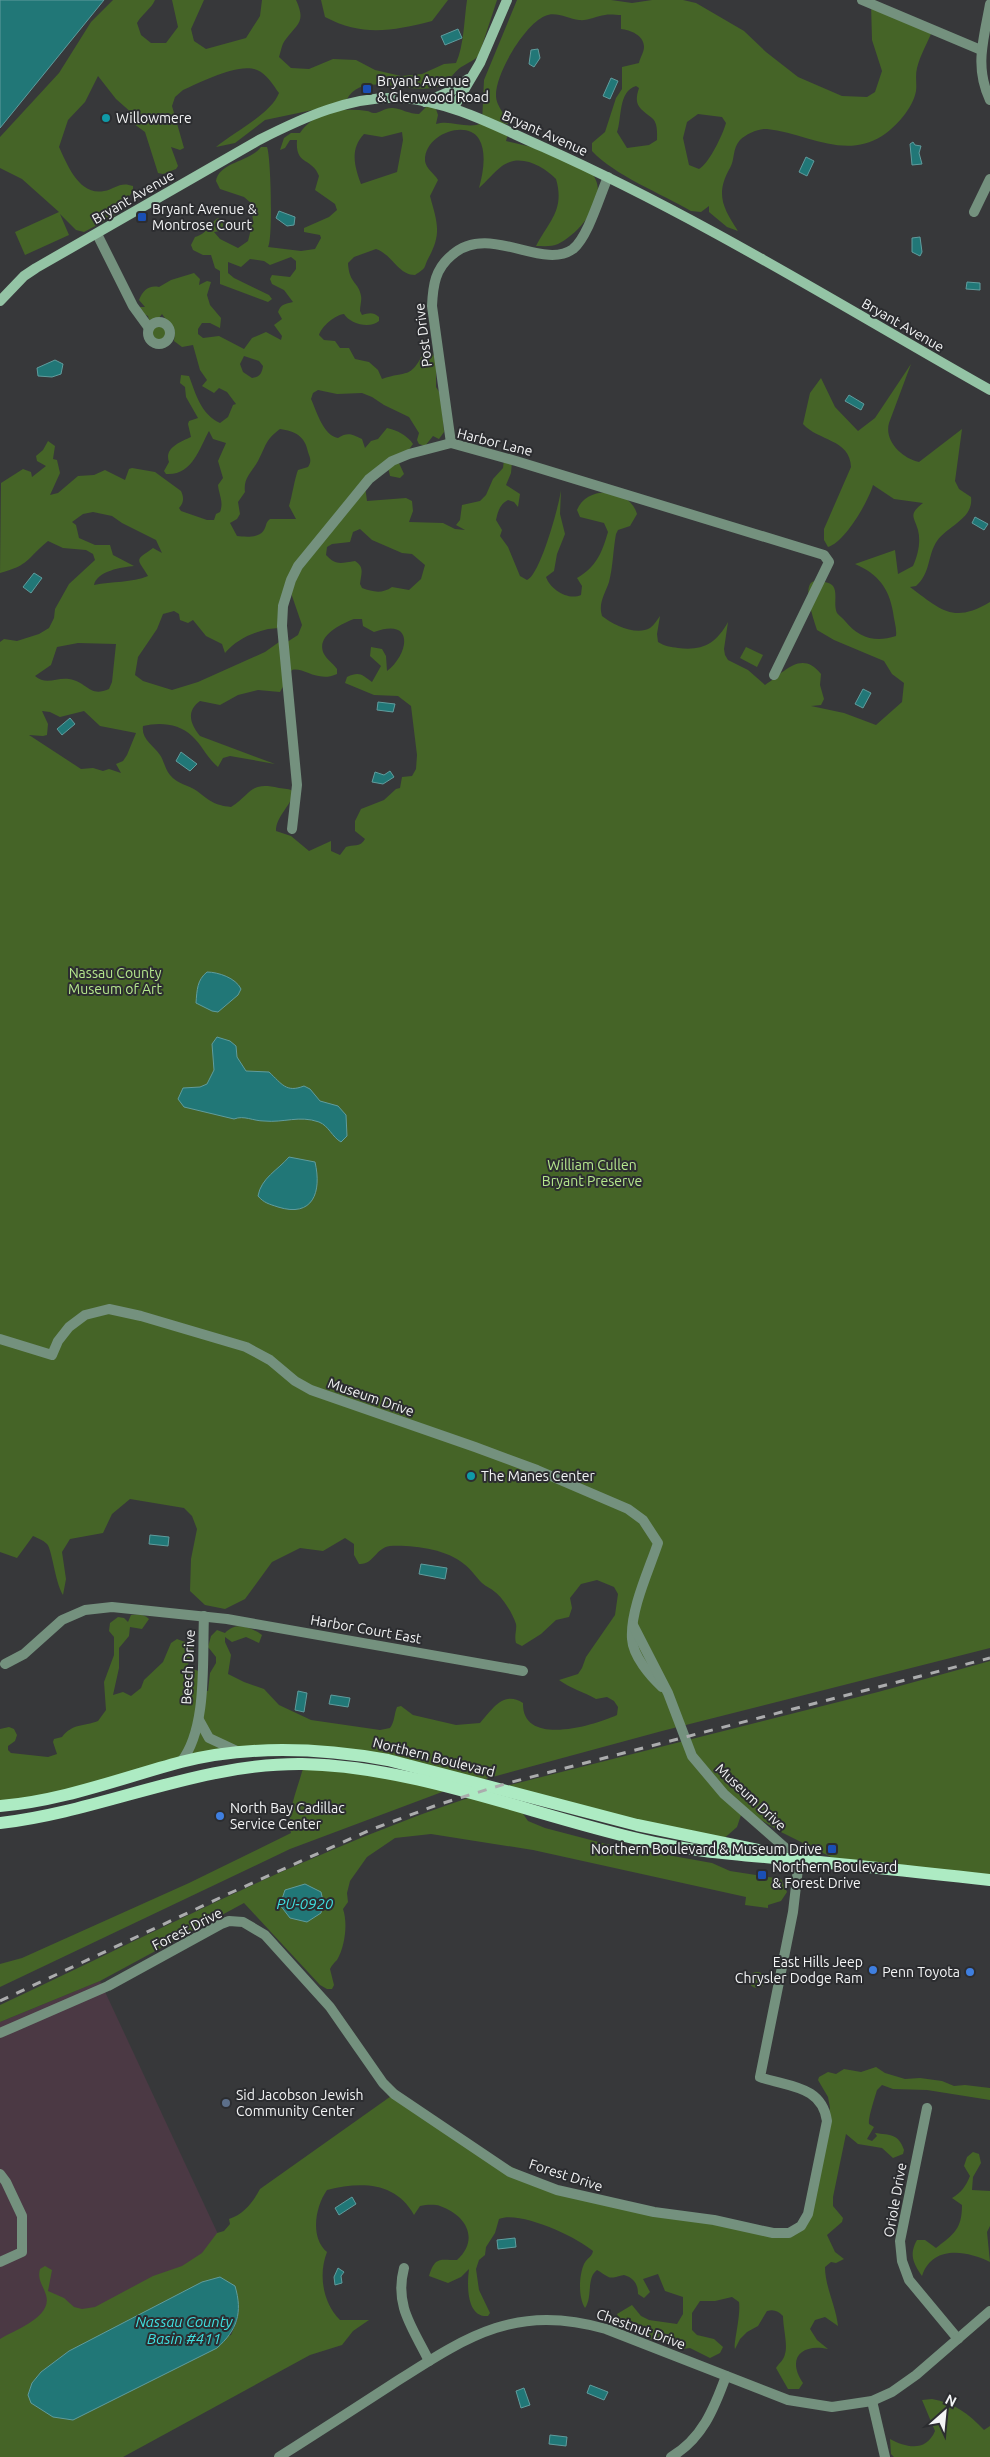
<svg xmlns="http://www.w3.org/2000/svg" width="990" height="2457" font-family="Ubuntu,sans-serif">
	<rect width="100%" height="100%" fill="#37383a"/>
	<path fill="#4b3944" d="M100,1981L224,2247L0,2358V2022Z"/>
	<g fill="#456427" fill-rule="evenodd">
		<path d="M113,0H155C151,9 142,14 137,23L141,35L151,43H166L178,27L172,0H204L191,29L194,41L206,49L246,38L260,16L262,0H296C306,22 298,23 286,39C282,43 281,51 279,57L291,68L309,69L333,59L356,60L375,70L401,76L422,74L444,64L456,63C464,46 464,20 467,0H497L479,55C474,61 469,62 463,66C453,71 448,86 432,88C407,93 362,71 347,99L327,107L265,120L235,143L216,147C234,132 271,114 279,93C273,85 267,74 257,70C239,62 201,82 183,90L175,97L172,106L184,148L180,150L171,147L178,166L176,169L163,174L158,173L145,132L134,124L133,114L116,99L98,76L85,102L68,120L59,147C67,164 79,196 104,191C115,189 120,181 133,186V191L114,216L84,232L76,230L60,214L69,235L25,255L15,232L59,212L22,179L0,168V137L59,73L91,22Z"/>
		<path d="M321,0H448L432,21C392,31 363,37 325,17Z"/>
		<path d="M517,0H611L632,3L652,0H683L696,3L744,31L766,52L798,77L842,96L867,97L875,92L882,71L872,40L871,3L933,29C928,42 920,55 917,68C915,76 917,84 916,91C913,108 896,127 882,136C844,160 806,133 767,129C759,128 746,134 740,140C732,149 735,160 730,168C715,194 723,208 738,231L727,227L709,212V206L701,212L691,211C662,194 614,175 592,151V143L605,132L616,98L622,89V67L639,63C640,58 644,52 644,47C644,35 630,30 621,29V15C616,15 610,14 605,15C596,16 588,21 579,20C568,19 556,11 545,16C525,24 495,74 496,96C496,106 505,113 508,124L499,123L508,134L506,141L536,148L591,173C612,194 580,234 558,244C552,247 543,246 536,246C549,221 565,210 556,179C543,166 520,153 502,166C494,172 487,181 479,188C483,173 487,153 479,139C467,119 424,134 425,161C426,169 435,174 438,180L430,196C437,222 442,233 429,257C423,268 428,267 415,275C398,275 393,255 376,249L354,257L348,263C349,284 359,282 361,296C362,300 360,306 360,311L362,315C369,313 373,312 379,317V321C370,329 350,324 344,314C335,315 322,326 319,335L324,340L335,341L340,348H349L355,359L369,362L378,370L382,379C407,370 410,380 424,352L432,353L436,359V387L441,395L444,432L439,439L433,436L425,446L419,444L417,440L419,433L409,417L384,405L372,397L362,393L337,394L318,390L313,393L311,399C317,412 323,435 338,438C348,432 351,434 362,439L365,448L371,441L378,439L387,428C397,430 408,436 413,444L399,463L404,474L400,478L390,476L388,467L365,486L367,501L406,498L412,501L413,511L409,522L443,523L455,529L465,530L456,525L460,520L462,505L480,501L486,495L493,479L503,468L504,460L512,462L511,473L506,485L520,494L518,507L514,502L508,500C500,504 498,511 496,520L502,530L500,536L508,547L520,576L527,580C540,575 559,506 561,490L560,514L565,534L557,554L554,571L546,577C550,589 568,601 581,595L582,586L577,578C596,567 602,553 608,532L604,523L580,517L577,510C587,484 630,488 637,514L630,526L618,530L616,534C613,550 613,567 609,582C605,594 598,603 602,616C613,625 637,636 650,628C654,625 657,620 660,616L657,634L658,642C664,646 671,647 678,648C702,651 716,644 728,622L724,649L725,655L728,660L748,670L765,685C784,673 801,649 821,674L820,685L824,699L821,705L811,706L844,713L876,725L902,702L904,683L892,674L884,661L834,640L817,630C814,620 798,577 819,581C824,582 830,582 833,586C838,593 833,605 837,613C839,616 843,618 845,621C859,638 875,643 896,636C897,628 894,621 893,612C889,588 878,574 855,564L895,550L898,574L913,566C918,555 921,542 918,530C914,516 908,515 923,503L894,499L873,485C868,502 845,542 828,547L824,540V529L851,467C850,439 818,441 803,424L810,393L821,378L835,407L858,431L875,418L911,364L889,423C884,441 902,458 919,462L962,429L955,481L959,489L971,497C974,519 947,526 937,541C927,556 931,573 916,586L910,587C941,610 953,624 990,602V1648L662,1731L474,1782L417,1766L263,1750L0,1805V1729L9,1727L14,1729L17,1735L15,1741L8,1746V1750L11,1753L48,1757L57,1754L53,1742L54,1739L62,1737C73,1723 83,1727 98,1721L106,1710L104,1682L114,1655V1637L109,1631L110,1623L118,1617L124,1618L128,1622L131,1615C138,1614 144,1614 149,1619L142,1629L130,1627L129,1636L119,1648V1668L113,1695L123,1692L131,1696L141,1688L144,1680L163,1662L171,1643L177,1639L185,1642L196,1651L187,1666L198,1671L205,1691H208L210,1673L216,1663V1657L208,1647L211,1636L217,1630L225,1633C236,1621 251,1627 262,1635L259,1643L246,1637L232,1642L225,1637V1642L231,1655L228,1674L244,1682L264,1689L279,1705L311,1720L380,1730L390,1728C395,1721 394,1714 397,1707L401,1706L413,1715L456,1725L480,1723C492,1710 503,1690 523,1703C522,1747 593,1726 617,1715L618,1707L614,1701L607,1697L596,1699C584,1692 571,1689 559,1680L578,1674L582,1668L586,1657L615,1615L618,1594L614,1587L597,1580L581,1584L570,1598L572,1608L569,1617L556,1620L541,1634L522,1646L516,1643C514,1636 517,1630 516,1624C513,1614 503,1598 495,1592C491,1588 486,1587 482,1583C476,1577 471,1569 464,1564C446,1549 413,1545 390,1546C375,1548 374,1565 359,1564L354,1555V1544L345,1538L323,1551L300,1548L272,1562L245,1599L225,1609L205,1605L190,1591L191,1559L197,1529L192,1516L184,1508L130,1499L112,1514L103,1533L70,1539L62,1552L66,1579L63,1595C55,1582 52,1549 47,1544C43,1540 37,1538 33,1536L17,1558L0,1552V642L4,639L17,641L39,634L49,628L54,618L55,609L69,584L95,560L93,554L86,550L63,548L48,541C26,559 30,565 0,573L1,483L23,469L31,472L32,477L46,466L37,461L36,456L43,450L48,441L55,446L53,459L57,460L60,473L50,495L58,493L78,476L94,475L105,470L125,480L129,469L132,468L155,472L181,491C184,497 184,503 179,508L181,511L207,520H214L216,514L220,512C224,502 219,495 218,485L223,478L218,461L226,443L213,439L209,431C199,449 192,476 166,474L164,471L169,462C164,448 180,442 191,437L188,424L189,421L198,418L186,397L185,387L180,383L181,375L189,376C196,395 201,414 220,423L228,417L233,405L236,404L227,392L219,388L214,393L202,386L207,380L200,370L193,345L182,347L174,341L175,332L162,314L158,319L149,320L148,316L139,312L140,307H145L139,300C143,290 149,285 159,287L171,280L194,273L200,279L199,285L207,281L211,282L207,295L210,305L221,318L220,328L210,323H202L198,329V334L203,338L219,336L244,349L252,338L266,332L281,340L282,336L274,325L282,319L278,312C281,304 285,304 293,302L284,290L272,284L270,279L272,275L290,277L296,269V261L291,257L270,265L264,261L250,259L241,267L228,262V273L234,278L269,295L272,299L268,302L220,284V271L215,268L211,255H203L193,250L191,245L195,237C209,233 208,224 218,218L223,221V227L220,231L214,232L220,239L238,248L248,241L253,221L251,203L244,197L220,189L216,181C219,162 250,162 261,147H267C271,156 273,240 268,247L301,251L315,249L321,238L320,235L304,232V228L329,217L337,210L335,204L315,190L319,176C312,157 295,166 297,140H290L285,148L280,150L284,138L291,133H300C314,112 342,107 367,111C369,111 371,113 374,113C380,113 386,107 393,108C402,109 409,114 419,114L428,105L435,106L438,115L436,124C451,119 467,130 482,123L484,80ZM636,86L639,88C633,106 640,108 652,118C658,123 657,133 657,140L649,145L627,148L617,132C622,119 618,91 636,86ZM698,114L722,117L726,123C723,134 709,164 699,169L689,165L683,138L687,122ZM402,132L403,140L397,172L361,184C354,165 350,149 364,134L382,137ZM244,356L259,361L263,366C262,373 260,377 252,378L243,372L240,364ZM280,429C295,431 305,436 308,452C310,458 312,461 308,467L298,470C295,477 292,496 289,506L296,519H270C265,523 267,525 264,530C260,538 246,537 237,536L230,523L237,519L240,514L238,502L245,492C243,478 252,472 258,461C266,446 265,440 280,429ZM93,512L112,516L122,523L156,540L162,553L153,548C135,561 136,557 148,576C132,583 112,581 94,585C97,571 122,567 134,566L113,555L110,545H95L79,538L76,525L72,522L83,514ZM360,529L372,540L402,553L412,554L425,565L421,579L409,590L392,587C382,594 373,592 362,588L360,584C361,574 365,567 355,561C341,563 336,566 326,555L327,547L332,544L350,542L353,532ZM291,593L302,625L298,635L287,642H279L265,652L198,682L172,690L143,681L135,675L138,657L157,629L163,614L174,611L179,614L180,620L188,623L193,620L206,636L222,644L225,653C236,640 251,633 268,629C276,628 280,629 287,625L285,616ZM354,619H362L363,626L374,632C415,617 409,654 387,671L386,656L382,649L371,647L370,656L381,666L372,682C362,675 360,671 347,677L345,683L374,695L398,696L411,706L417,755L416,769L412,776L402,777L400,788L396,789L384,800L361,809L355,821V831L365,839C360,848 353,844 346,847L340,855L331,851V841L309,851L291,836L276,831C276,816 291,806 294,792C289,788 285,789 279,788C249,781 252,794 231,807C214,805 210,801 197,791C189,785 177,784 170,775C165,769 164,761 160,755C153,745 141,739 143,726C159,722 179,723 192,736C202,745 207,758 218,767L223,758L230,756L275,764L200,736C190,724 186,711 200,701L220,705L238,695L258,690L280,692L292,670C304,667 317,683 337,674V669C333,663 327,660 324,654C315,636 341,624 354,619ZM78,643L116,644L112,682L109,689C89,698 88,682 69,679C57,677 46,686 35,676L51,665L57,647ZM42,711L50,712L60,717L84,711L100,726L136,733L127,755L123,761L116,764L121,773L109,769L103,771L93,768L81,769L29,735L43,736L47,735L48,724Z"/>
		<circle cx="159" cy="333" r="9"/>
		<path d="M746,647L763,655L757,667L740,658Z"/>
		<path d="M990,1661V1880L845,1864L779,1831L743,1809L737,1827L721,1841L498,1788L878,1692Z"/>
		<path d="M304,1764L450,1789L290,1849L0,1987V1964L22,1958L189,1883L291,1833C285,1815 300,1783 304,1764Z"/>
		<path d="M474,1796L519,1808L528,1821L545,1828L606,1844L712,1863L730,1871L781,1879L787,1892L781,1901L768,1905V1908L745,1905L746,1897L533,1850L431,1834L395,1838L367,1857L350,1881L347,1893L348,1902L343,1909C348,1923 345,1947 337,1960C334,1963 332,1965 330,1969L334,1985L332,1989H327L320,1985L244,1903L100,1981L0,2022V2005C156,1932 311,1850 474,1796Z"/>
		<circle cx="757" cy="1980" r="8"/>
		<path d="M876,2067L885,2073L905,2079L920,2078L942,2081L954,2086L965,2085L990,2088V2100L927,2090L893,2089L882,2085L877,2090C875,2097 868,2118 869,2124L874,2127L867,2139L872,2141L877,2136L875,2133C890,2135 899,2134 904,2150L903,2154L893,2158L882,2148L858,2144L846,2134L833,2197V2206L843,2218L842,2222L827,2235L835,2252L844,2259L836,2263L831,2262L825,2267C825,2287 836,2306 838,2326L825,2317L815,2320L810,2329L817,2340L828,2349C802,2343 786,2358 803,2383L799,2389H788L776,2368C779,2363 784,2360 785,2354C788,2345 783,2327 783,2316C778,2311 774,2309 767,2311L758,2326L747,2332L740,2339L735,2349C733,2345 741,2316 739,2302L732,2297L715,2301H700L692,2313V2330L697,2335L714,2339L723,2347L720,2353L710,2358L690,2348L683,2349L670,2342L652,2340L638,2329L621,2323L617,2314L632,2305L641,2316L649,2320L677,2324L683,2314V2297L665,2291L658,2274L643,2279L650,2292L644,2298L638,2294C638,2284 634,2278 624,2275C607,2279 612,2279 597,2270C586,2278 593,2297 585,2308C578,2297 579,2275 584,2264C587,2258 592,2257 593,2251C577,2237 519,2210 499,2219L495,2233L486,2247L485,2255L479,2260L476,2269L479,2290L490,2313L488,2316C466,2318 467,2284 469,2269L461,2277L448,2283L429,2276C435,2256 440,2260 457,2260C480,2239 466,2215 440,2206C434,2204 426,2205 420,2206L414,2215C395,2181 360,2182 327,2190C315,2207 310,2238 327,2252C318,2275 323,2303 340,2320H369L353,2331L342,2345L310,2355L123,2457H0V2339C14,2330 53,2317 46,2295C43,2285 37,2280 40,2269L45,2266L52,2270L48,2291L64,2298L74,2307L82,2309L95,2307L153,2276L182,2266L202,2253L217,2233L224,2231L230,2224L229,2219C244,2214 253,2202 260,2189L394,2094L471,2146L557,2190L773,2233L801,2226L830,2108L828,2097L818,2080L819,2077L828,2072L836,2074L844,2069L861,2072ZM239,2307L237,2321L231,2335L28,2395L32,2383L41,2372L69,2351L119,2327Z"/>
		<path d="M973,2152L979,2154L981,2163L973,2177L972,2190L990,2191V2226L987,2232L990,2262C966,2250 932,2245 922,2276C913,2263 909,2254 917,2240H925L936,2248C954,2234 962,2229 962,2205L952,2198C961,2193 966,2186 970,2176L964,2166L967,2157Z"/>
		<path d="M932,2399C954,2403 968,2413 984,2430L990,2426V2457H894L891,2454L890,2439C907,2448 926,2452 935,2431L922,2400Z"/>
	</g>
	<g fill="#217777" stroke="#609c9d">
		<path d="M0,0H104L0,128Z"/>
		<path d="M458,29L462,38L445,45L441,36Z"/>
		<path d="M538,49L540,58L534,67L529,64L531,50Z"/>
		<path d="M611,78L618,81L610,99L603,96Z"/>
		<path d="M913,142L915,145L921,146L919,153L922,164L912,165L910,144Z"/>
		<path d="M806,157L814,161L807,176L799,172Z"/>
		<path d="M279,211L295,217L294,225L287,226L276,218Z"/>
		<path d="M920,237L922,252L920,256L912,252V238Z"/>
		<path d="M967,282L980,283V290L966,289Z"/>
		<path d="M55,360L63,364L61,374L52,377L38,376L37,368Z"/>
		<path d="M849,395L864,404L861,410L845,401Z"/>
		<path d="M975,517L988,524L984,530L972,523Z"/>
		<path d="M34,573L42,578L31,593L23,587Z"/>
		<path d="M863,689L871,693L863,708L855,704Z"/>
		<path d="M378,702L395,704L393,712L377,710Z"/>
		<path d="M70,718L75,724L62,735L57,729Z"/>
		<path d="M181,752L197,764L190,771L176,761Z"/>
		<path d="M390,771L394,777L383,784L372,782L375,772L384,775Z"/>
		<path d="M207,972C218,972 236,978 241,989L238,995L218,1012L212,1011L196,1003C197,990 197,980 207,972Z"/>
		<path d="M217,1037L230,1041L236,1046L237,1057L246,1071L269,1072C282,1084 286,1093 304,1086L310,1089L320,1101L338,1106L346,1115L347,1136L341,1142C332,1137 329,1126 319,1122C299,1115 284,1123 264,1121C253,1121 244,1115 234,1119L184,1107L178,1099L183,1088L200,1087L207,1084L214,1070L212,1044Z"/>
		<path d="M289,1157L315,1162C322,1192 313,1218 278,1207C269,1204 264,1203 258,1196C261,1178 278,1170 289,1157Z"/>
		<path d="M150,1535L169,1537L168,1546L149,1544Z"/>
		<path d="M421,1564L447,1568L445,1579L419,1574Z"/>
		<path d="M298,1691L307,1693L304,1712L295,1710Z"/>
		<path d="M331,1695L350,1698L348,1707L329,1704Z"/>
		<path d="M305,1884L321,1892L323,1901L321,1913L307,1922L290,1918L280,1905L285,1890Z"/>
		<path d="M352,2197L356,2204L339,2215L335,2208Z"/>
		<path d="M515,2238L516,2247L498,2249L497,2240Z"/>
		<path d="M338,2268L344,2272L341,2276L342,2283L335,2285L334,2277Z"/>
		<path d="M220,2277L235,2286C243,2313 237,2330 217,2348L73,2420L53,2417L31,2403L28,2395L32,2383L41,2372L69,2351L202,2282Z"/>
		<path d="M590,2385L608,2392L604,2400L587,2393Z"/>
		<path d="M524,2388L530,2405L521,2408L516,2391Z"/>
		<path d="M550,2435L567,2437L566,2446L549,2444Z"/>
	</g>
	<g fill="none" stroke-linecap="round" stroke-linejoin="round">
		<g stroke="#74917e" stroke-width="10">
			<path d="M862,0L981,50"/>
			<path d="M990,4C984,39 974,66 990,100"/>
			<path d="M974,212L990,179"/>
			<path d="M97,234L133,306L149,328"/>
			<circle cx="159" cy="333" r="11"/>
			<path d="M451,443L432,306C433,285 435,269 452,255C489,222 542,271 573,249C588,237 600,195 608,177"/>
			<path d="M292,829L297,785L282,626L283,606L291,580L298,566L369,479L392,461L409,454L451,443L516,461L824,555L829,562L774,675"/>
			<path d="M0,1339L52,1355L58,1341L69,1327L85,1315L109,1309L141,1316L246,1347L270,1360L295,1381L311,1390L475,1447L537,1470L628,1509L643,1520L658,1543C649,1570 630,1610 632,1639C633,1656 650,1676 662,1687"/>
			<path d="M5,1664L24,1654L62,1620L85,1610L112,1607L227,1619L523,1671"/>
			<path d="M199,1720L209,1738L239,1752"/>
			<path d="M181,1762C208,1728 202,1659 204,1616"/>
			<path d="M0,2033L108,1986L221,1924L229,1921L243,1922L265,1935L330,2007L383,2083L394,2094L510,2172L557,2190L654,2212L714,2220L773,2233H789L801,2226L808,2214L827,2121C822,2085 788,2087 760,2077L793,1912L799,1860L724,1794L692,1756L668,1693L633,1625"/>
			<path d="M927,2108L900,2241L902,2261L909,2280L958,2339"/>
			<path d="M0,2174L6,2182L22,2216V2252L0,2262"/>
			<path d="M404,2268C394,2306 413,2328 429,2361"/>
			<path d="M872,2401L885,2457"/>
			<path d="M279,2457C317,2433 354,2409 391,2385C466,2337 514,2303 606,2329L788,2400L832,2407L872,2401L892,2392L916,2375L990,2311"/>
			<path d="M671,2457C702,2439 714,2409 726,2376"/>
		</g>
		<g stroke="#94c4a5" stroke-width="10">
			<path d="M425,102L453,90L468,79"/>
			<path d="M454,107L480,63L507,0"/>
			<path d="M0,301L24,276L36,268L259,140C302,118 352,95 402,98C453,102 497,127 543,147C698,216 843,307 990,390"/>
		</g>
		<g stroke="#adebc3" stroke-width="12">
			<path d="M0,1806C62,1801 121,1778 181,1762C248,1745 320,1748 388,1760L637,1825L763,1851"/>
			<path d="M0,1823C103,1811 197,1763 302,1764C413,1766 530,1814 638,1839C691,1852 744,1855 798,1860C862,1866 926,1873 990,1880"/>
		</g>
		<path stroke="#abacad" stroke-width="3" stroke-dasharray="9 9" stroke-linecap="butt" d="M0,2001L228,1894L370,1830L437,1805L508,1783L990,1658"/>
	</g>
	<g fill="#1a4fb4" stroke="#2c2d30" stroke-width="2">
		<rect x="362" y="84" width="10" height="10" rx="2.5"/>
		<rect x="137" y="212" width="10" height="10" rx="2.5"/>
		<rect x="827" y="1844" width="10" height="10" rx="2.5"/>
		<rect x="757" y="1870" width="10" height="10" rx="2.5"/>
	</g>
	<g fill="#0f9aa8" stroke="#2c2d30" stroke-width="2">
		<circle cx="106" cy="118" r="5"/>
		<circle cx="471" cy="1476" r="5"/>
	</g>
	<g fill="#3f7fe0" stroke="#2c2d30" stroke-width="2">
		<circle cx="220" cy="1816" r="5"/>
		<circle cx="873" cy="1970" r="5"/>
		<circle cx="970" cy="1972" r="5"/>
	</g>
	<circle fill="#5c6f8a" stroke="#2c2d30" stroke-width="2" cx="226" cy="2103" r="5"/>
	<g text-anchor="middle" dominant-baseline="central" stroke-width="4" stroke-linejoin="round" paint-order="stroke">
		<g font-size="14" fill="#f3f4f5" stroke="#2c2d30" text-anchor="start">
			<text x="377" y="81">Bryant Avenue<tspan x="377" dy="16">&amp; Glenwood Road</tspan></text>
			<text x="116" y="118">Willowmere</text>
			<text x="152" y="209">Bryant Avenue &amp;<tspan x="152" dy="16">Montrose Court</tspan></text>
			<text x="481" y="1476">The Manes Center</text>
			<text x="230" y="1808">North Bay Cadillac<tspan x="230" dy="16">Service Center</tspan></text>
			<text x="822" y="1849" text-anchor="end">Northern Boulevard &amp; Museum Drive</text>
			<text x="772" y="1867">Northern Boulevard<tspan x="772" dy="16">&amp; Forest Drive</tspan></text>
			<text x="863" y="1962" text-anchor="end">East Hills Jeep<tspan x="863" dy="16">Chrysler Dodge Ram</tspan></text>
			<text x="960" y="1972" text-anchor="end">Penn Toyota</text>
			<text x="236" y="2095">Sid Jacobson Jewish<tspan x="236" dy="16">Community Center</tspan></text>
		</g>
		<g font-size="14" fill="#f3f4f5" stroke="#2c2d30">
			<text transform="translate(545 133) rotate(24)">Bryant Avenue</text>
			<text transform="translate(133 197) rotate(-30)">Bryant Avenue</text>
			<text transform="translate(903 325) rotate(30)">Bryant Avenue</text>
			<text transform="translate(423 335) rotate(-97)">Post Drive</text>
			<text transform="translate(495 442) rotate(14)">Harbor Lane</text>
			<text transform="translate(371 1397) rotate(19)">Museum Drive</text>
			<text transform="translate(366 1629) rotate(10)">Harbor Court East</text>
			<text transform="translate(188 1667) rotate(-87)">Beech Drive</text>
			<text transform="translate(434 1757) rotate(14)">Northern Boulevard</text>
			<text transform="translate(751 1797) rotate(43)">Museum Drive</text>
			<text transform="translate(187 1929) rotate(-27)">Forest Drive</text>
			<text transform="translate(566 2175) rotate(18)">Forest Drive</text>
			<text transform="translate(895 2200) rotate(-80)">Oriole Drive</text>
			<text transform="translate(641 2329) rotate(20)">Chestnut Drive</text>
		</g>
		<g font-size="14" fill="#b6e88e" stroke="#2c2d30">
			<text x="115" y="973">Nassau County<tspan x="115" dy="16">Museum of Art</tspan></text>
			<text x="592" y="1165">William Cullen<tspan x="592" dy="16">Bryant Preserve</tspan></text>
		</g>
		<g font-size="15" font-style="italic" fill="#3fe0e0" stroke="#2c2d30">
			<text x="305" y="1903">PU-0920</text>
			<text x="184" y="2321">Nassau County<tspan x="184" dy="17">Basin #411</tspan></text>
		</g>
	</g>
	<g transform="translate(945 2412) rotate(27)" stroke="#2c2d30" stroke-width="4" paint-order="stroke">
	<path d="M0-4L9 19L0 12L-9 19Z" fill="#f3f4f5"/>
	<text y="-8" font-size="14" font-weight="bold" text-anchor="middle" fill="#f3f4f5">N</text>
	</g>
</svg>
